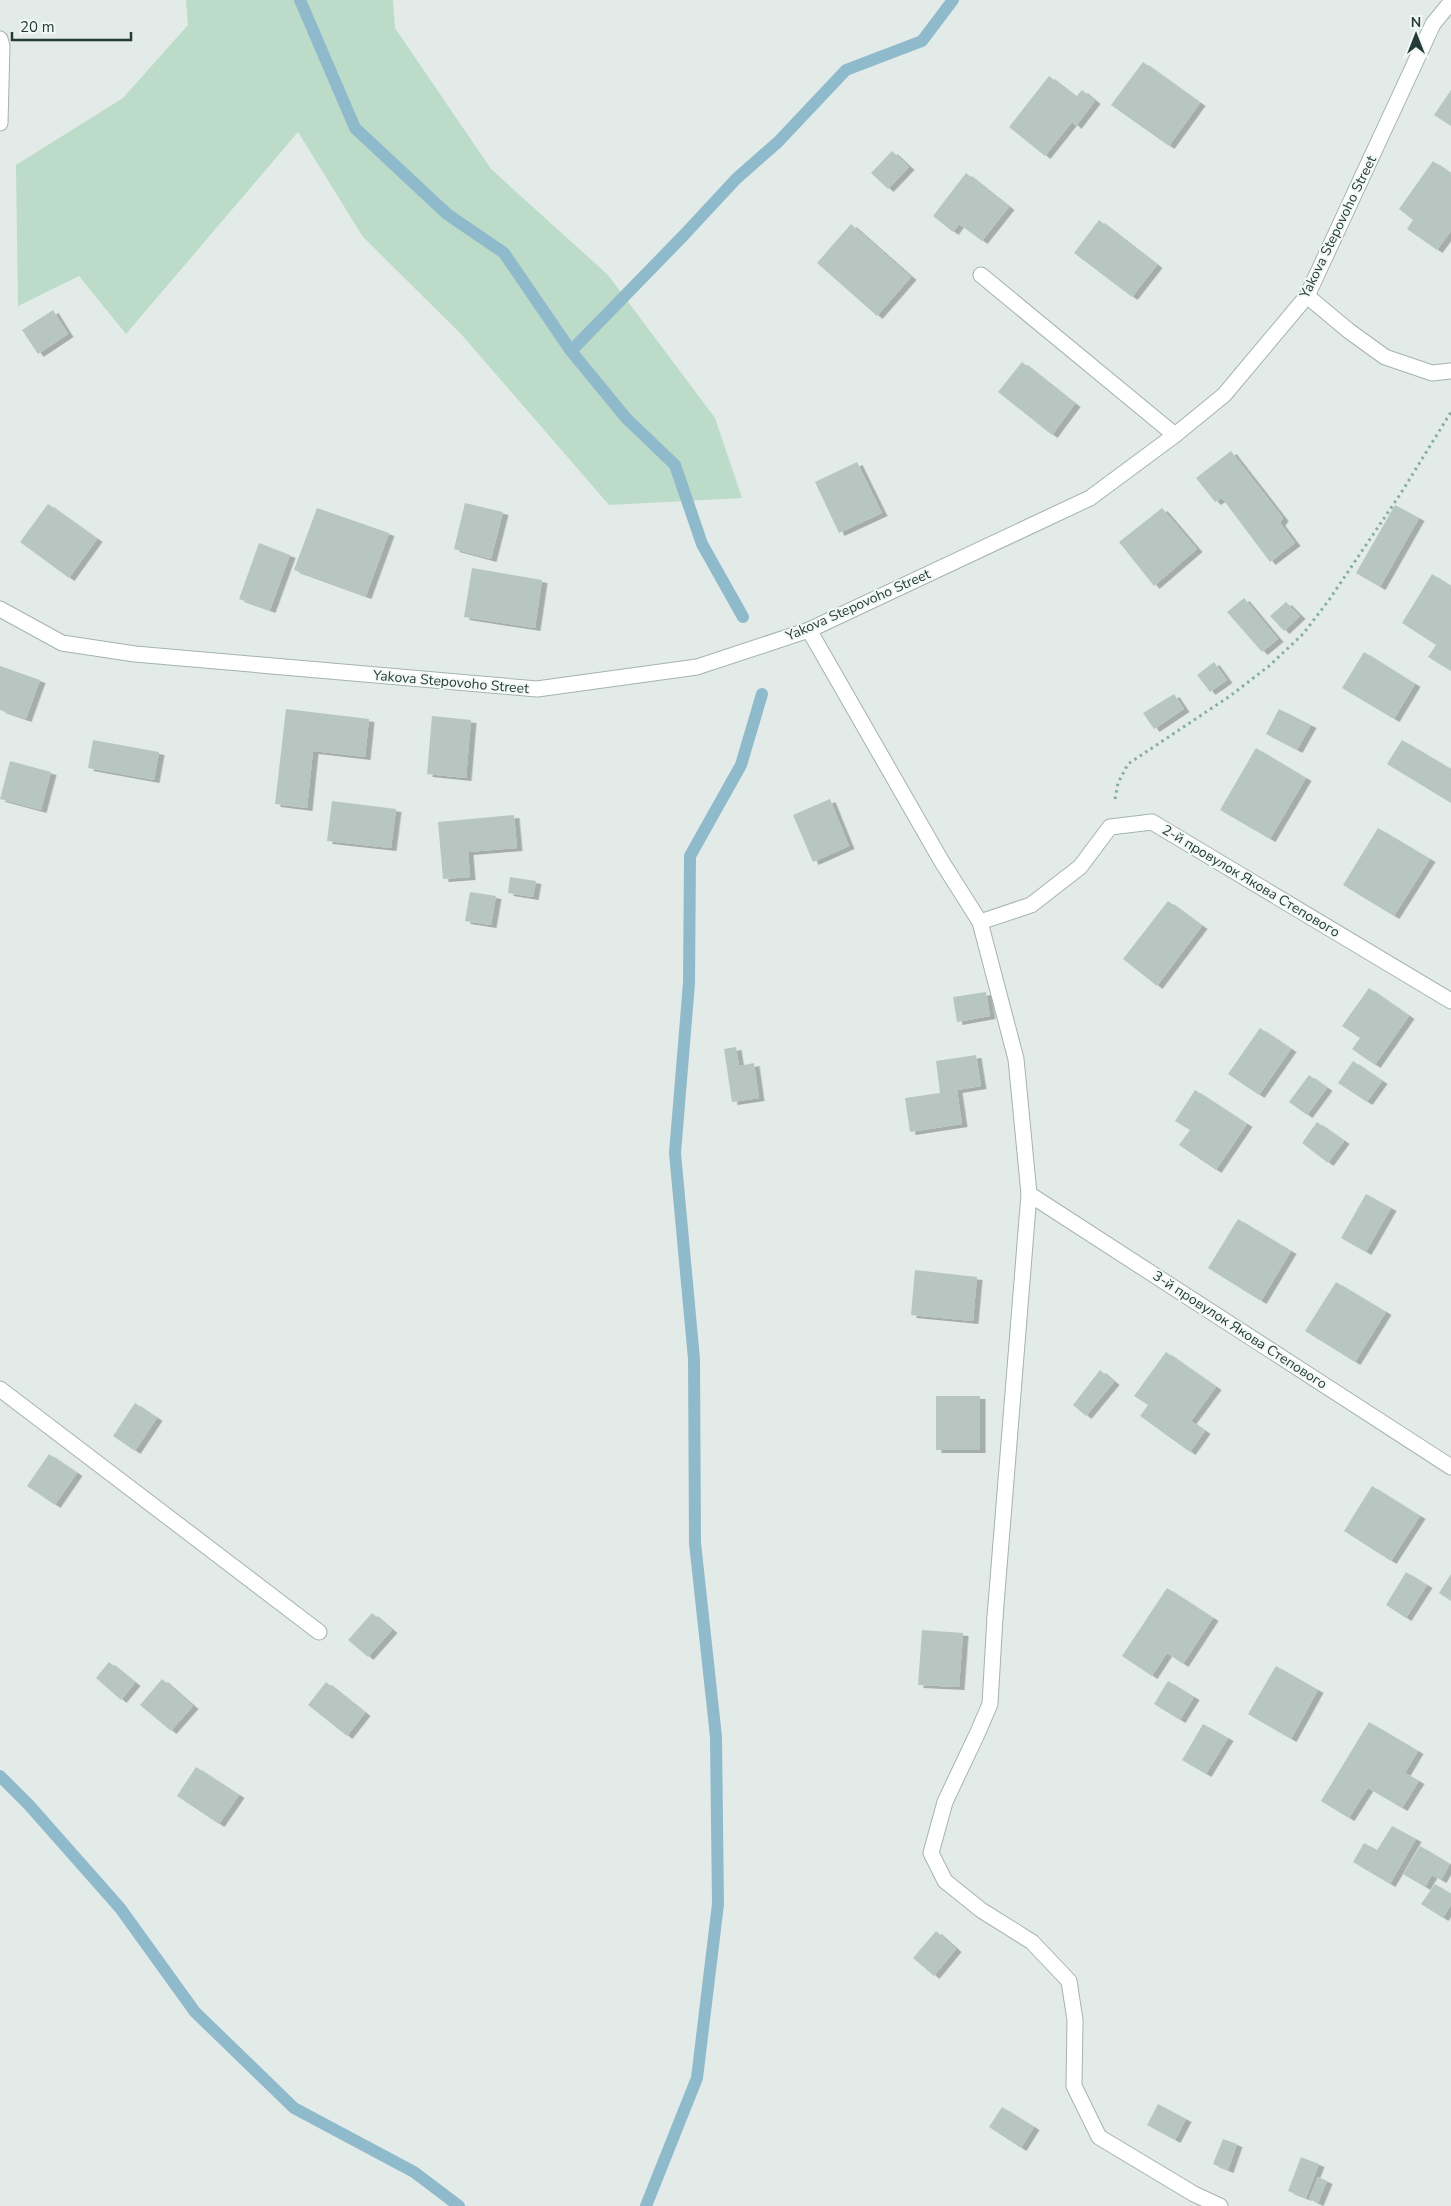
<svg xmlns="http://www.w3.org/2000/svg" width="1451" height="2206" font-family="'Nunito Sans',sans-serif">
	<defs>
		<filter id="shadow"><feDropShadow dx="5.5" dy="3" stdDeviation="0" flood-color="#0004"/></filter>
	</defs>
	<rect width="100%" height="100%" fill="#e2ebe8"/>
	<path fill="#bddbc9" d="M186,0H393L395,28L491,169L608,275L715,418L742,498L609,505L461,334L363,237L298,132L126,334L79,276L18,306L16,165L123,98L188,25Z"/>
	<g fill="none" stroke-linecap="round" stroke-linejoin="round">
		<g stroke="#8fbacc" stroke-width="12">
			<path d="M300,0L355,128L447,214L504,253L571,351L626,418L675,465L702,544L743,617"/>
			<path d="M571,351L684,235L736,179L778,142L846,70L922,41L953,0"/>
			<path d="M0,1776L29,1805L120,1908L195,2012L294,2108L414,2172L459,2206"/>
			<path d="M646,2206L697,2078L718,1904L716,1737L695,1543L694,1359L675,1153L689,983L690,856L741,765L762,694"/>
		</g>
	</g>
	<g fill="#b8c6c2" filter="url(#shadow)">
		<path d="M1143,62L1200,103L1169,146L1111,105Z"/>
		<path d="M1049,76L1076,97L1082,90L1095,101L1076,126L1072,122L1045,156L1009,127Z"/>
		<path d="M1451,90V126L1434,115Z"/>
		<path d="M892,151L909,167L888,189L871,173Z"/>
		<path d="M1433,161L1451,174V231L1437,250L1407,229L1413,220L1399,209Z"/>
		<path d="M966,173L1009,207L982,241L959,224L953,232L933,216Z"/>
		<path d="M1099,220L1157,265L1132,297L1074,253Z"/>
		<path d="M851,224L911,277L877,316L817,263Z"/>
		<path d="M53,310L68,334L38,354L22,330Z"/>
		<path d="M1022,362L1075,404L1052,435L998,392Z"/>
		<path d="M1231,451L1283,518L1280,523L1295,543L1270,562L1222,498L1215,502L1196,478Z"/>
		<path d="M857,462L882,513L839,533L815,482Z"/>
		<path d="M465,503L503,512L491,559L454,549Z"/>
		<path d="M48,504L97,539L69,578L20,542Z"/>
		<path d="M1395,505L1419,518L1380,587L1356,573Z"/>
		<path d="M317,508L389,533L366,596L294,570Z"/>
		<path d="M1162,508L1197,549L1154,586L1119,542Z"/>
		<path d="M259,543L290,555L270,610L239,599Z"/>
		<path d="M472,568L542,580L535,628L464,617Z"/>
		<path d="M1432,574L1451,586V671L1428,657L1436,645L1402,623Z"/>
		<path d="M1244,598L1278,639L1262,652L1227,612Z"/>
		<path d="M1286,602L1300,616L1284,631L1270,616Z"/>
		<path d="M1364,652L1415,684L1394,719L1342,688Z"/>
		<path d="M1214,662L1227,680L1210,692L1197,675Z"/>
		<path d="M0,666L40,680L26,719L0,710Z"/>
		<path d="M1174,694L1184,709L1154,729L1143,713Z"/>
		<path d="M286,709L369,719L365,757L313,751L307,808L275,804Z"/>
		<path d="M1279,709L1311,725L1297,750L1266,734Z"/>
		<path d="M432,716L471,720L466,778L427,774Z"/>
		<path d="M93,740L159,752L154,780L88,768Z"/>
		<path d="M1402,740L1451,769V803L1387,764Z"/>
		<path d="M1256,748L1306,778L1270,839L1220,810Z"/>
		<path d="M10,761L51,772L41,810L0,799Z"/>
		<path d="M830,799L849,846L813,862L793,815Z"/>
		<path d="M332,801L396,809L391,848L327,841Z"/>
		<path d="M514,815L517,848L468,852L470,877L443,879L438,822Z"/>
		<path d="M1378,828L1430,859L1394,916L1343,885Z"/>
		<path d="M510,877L536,881L533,897L508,893Z"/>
		<path d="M470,892L496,896L491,925L465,921Z"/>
		<path d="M1168,901L1202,926L1157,986L1123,959Z"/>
		<path d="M1369,988L1409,1016L1375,1065L1352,1049L1360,1038L1342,1026Z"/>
		<path d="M986,992L990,1016L957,1022L953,997Z"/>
		<path d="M1260,1028L1291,1049L1259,1095L1228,1074Z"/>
		<path d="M736,1047L739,1066L754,1063L759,1098L732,1102L724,1049Z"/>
		<path d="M976,1055L981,1086L957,1090L962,1124L910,1132L905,1098L940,1093L936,1061Z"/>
		<path d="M1353,1061L1382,1081L1367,1102L1338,1083Z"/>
		<path d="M1309,1075L1327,1088L1307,1115L1289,1102Z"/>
		<path d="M1195,1090L1247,1124L1216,1170L1179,1145L1190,1130L1175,1121Z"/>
		<path d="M1317,1122L1344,1141L1328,1163L1302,1143Z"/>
		<path d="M1366,1194L1391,1208L1366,1252L1341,1238Z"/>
		<path d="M1238,1219L1291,1251L1261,1301L1208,1268Z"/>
		<path d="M915,1270L977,1277L973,1321L911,1315Z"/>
		<path d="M1336,1282L1386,1312L1355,1362L1305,1331Z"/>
		<path d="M1166,1352L1216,1387L1191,1421L1205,1431L1190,1452L1140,1416L1148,1405L1134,1396Z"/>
		<path d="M1100,1370L1114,1382L1086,1416L1073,1405Z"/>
		<rect x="936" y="1396" width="44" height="54"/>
		<path d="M135,1403L157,1418L135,1451L113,1436Z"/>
		<path d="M49,1454L77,1473L55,1505L27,1486Z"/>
		<path d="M1372,1486L1420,1516L1391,1561L1344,1531Z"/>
		<path d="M1406,1572L1427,1585L1406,1618L1386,1605Z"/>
		<path d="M1451,1574V1601L1439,1593Z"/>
		<path d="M1167,1588L1213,1618L1183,1664L1167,1653L1152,1676L1122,1656Z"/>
		<path d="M372,1613L392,1630L368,1657L348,1640Z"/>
		<path d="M922,1630L963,1633L959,1687L918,1685Z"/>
		<path d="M109,1662L135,1683L121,1700L96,1678Z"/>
		<path d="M1276,1666L1318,1690L1291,1739L1248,1714Z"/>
		<path d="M162,1679L193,1706L171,1731L140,1705Z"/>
		<path d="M1168,1681L1194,1697L1180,1720L1154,1704Z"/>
		<path d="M326,1682L365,1713L347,1736L308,1705Z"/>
		<path d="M1369,1722L1418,1751L1405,1773L1419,1781L1402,1808L1368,1788L1349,1818L1321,1801Z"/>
		<path d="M1203,1724L1228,1738L1206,1774L1182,1760Z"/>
		<path d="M196,1767L239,1795L219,1824L177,1796Z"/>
		<path d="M1392,1826L1416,1839L1390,1884L1353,1862L1364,1843L1377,1850Z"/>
		<path d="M1420,1846L1450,1864L1441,1880L1432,1875L1425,1887L1403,1874Z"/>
		<path d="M1435,1884L1451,1894V1905L1443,1918L1421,1904Z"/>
		<path d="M936,1931L956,1949L934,1976L913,1958Z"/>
		<path d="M1158,2104L1186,2119L1175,2140L1147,2125Z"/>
		<path d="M1002,2107L1034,2127L1021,2148L989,2127Z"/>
		<path d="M1223,2139L1237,2144L1228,2170L1213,2164Z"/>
		<path d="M1301,2157L1319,2164L1306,2198L1288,2191Z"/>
		<path d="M1318,2177L1327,2181L1318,2203L1309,2199Z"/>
	</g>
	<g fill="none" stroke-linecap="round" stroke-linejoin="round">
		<g stroke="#a5b3b0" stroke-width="17">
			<g id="service">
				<path d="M0,39L2,46L0,123"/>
				<path d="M981,275L1175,435"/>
				<path d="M0,1389L319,1632"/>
				<path d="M995,1617L990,1704L978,1732L945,1802L931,1853L945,1881L981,1910L1032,1942L1069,1981L1075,2020L1074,2086L1099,2137L1194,2194L1220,2206"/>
			</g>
		</g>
		<g stroke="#a5b3b0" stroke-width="17">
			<g id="minor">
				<path d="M1307,296L1349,331L1385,357L1432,373L1451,371"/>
				<path d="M0,609L62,643L135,654L537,689L697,667L809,630L1090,498L1175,435L1224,395L1307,296L1433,24L1451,2"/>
				<path d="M809,630L942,862L980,922L1016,1059L1029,1194L995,1617"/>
				<path d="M980,922L1031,905L1080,867L1110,827L1152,822L1451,1001"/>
				<path d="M1029,1194L1451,1467"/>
			</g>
		</g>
		<path stroke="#85aca5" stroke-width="3" stroke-dasharray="2.5 4" stroke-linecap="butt" d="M1115,799L1118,783L1128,764L1230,696L1269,666L1303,634L1329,600L1401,493L1451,412"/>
		<use href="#service" stroke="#fff" stroke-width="15"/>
		<use href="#minor" stroke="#fff" stroke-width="15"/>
	</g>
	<g text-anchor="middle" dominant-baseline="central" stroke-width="4" stroke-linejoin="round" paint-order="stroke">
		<g font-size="14" fill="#243b38" stroke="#f2f8f6">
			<text transform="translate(1338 227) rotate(-64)">Yakova Stepovoho Street</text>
			<text transform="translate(858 605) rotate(-24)">Yakova Stepovoho Street</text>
			<text transform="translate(451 682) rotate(5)">Yakova Stepovoho Street</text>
			<text transform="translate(1251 881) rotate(31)">2-й провулок Якова Степового</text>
			<text transform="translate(1240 1330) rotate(33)">3-й провулок Якова Степового</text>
		</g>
	</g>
	<g transform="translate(1416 35)" stroke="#f2f8f6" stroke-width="4" paint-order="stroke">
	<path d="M0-4L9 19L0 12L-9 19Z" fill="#243b38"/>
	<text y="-8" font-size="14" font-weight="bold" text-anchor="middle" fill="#243b38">N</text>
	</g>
	<path d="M12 32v8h119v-8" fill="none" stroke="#243b38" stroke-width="2.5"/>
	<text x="20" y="32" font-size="15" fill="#243b38" stroke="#f2f8f6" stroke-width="4" paint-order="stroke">20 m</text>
</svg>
